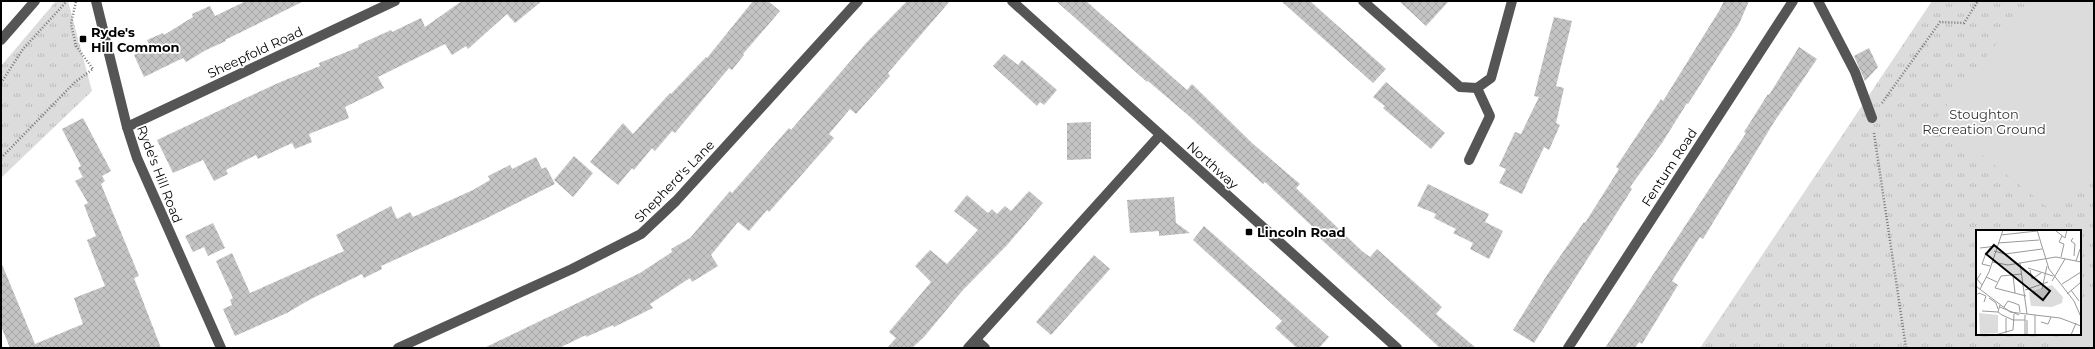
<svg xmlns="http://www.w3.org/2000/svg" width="2095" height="349" font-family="Montserrat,sans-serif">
	<defs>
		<pattern id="grass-tufts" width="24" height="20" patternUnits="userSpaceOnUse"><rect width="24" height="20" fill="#dcdcdc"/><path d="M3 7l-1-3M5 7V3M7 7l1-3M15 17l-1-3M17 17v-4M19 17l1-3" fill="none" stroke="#bbb"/></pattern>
		<pattern id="building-cross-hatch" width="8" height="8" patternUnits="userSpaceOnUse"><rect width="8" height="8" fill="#c4c4c4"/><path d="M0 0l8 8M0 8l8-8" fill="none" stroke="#a7a7a7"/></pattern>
	</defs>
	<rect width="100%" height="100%" fill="#fff"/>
	<g fill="url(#grass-tufts)" fill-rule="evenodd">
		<path d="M56,1H68L92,91L1,178V66Z"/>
		<path d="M1932,1H2094V348H1700ZM1977,231H2080V334H1977Z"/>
	</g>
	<g fill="#dcdcdc">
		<path d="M2031,1H2094V167L2056,214L1936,119Z"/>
		<path d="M2094,289V348H2050L2060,334H2080V308Z"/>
	</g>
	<g fill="url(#building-cross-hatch)">
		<path d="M246,1H304L225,40L226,41L206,50L186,62L183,58L144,77L134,55L150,47L147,40L163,33L164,35L193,17L192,14L210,6L215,16Z"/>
		<path d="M462,1H542L515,23L507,14L468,49L466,46L452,55L445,44L378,77L384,88L345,107L349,118L309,134L312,142L295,149L292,143L258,159L256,155L226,170L228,174L214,181L203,160L173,173L157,140L278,83L320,66L319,63L359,47L358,45L391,30L392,32L421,18L425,27Z"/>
		<path d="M753,1H768L780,11L743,54L744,55L732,70L729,68L675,133L672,131L655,151L652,148L634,170L632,168L618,185L590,162L623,123L633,134L670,93L671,94L706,57L707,58Z"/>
		<path d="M907,1H950L888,73L890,76L856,114L850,109L829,134L834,138L769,212L767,210L749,231L738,222L711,255L718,266L692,282L690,278L650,304L653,308L614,327L613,325L586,337V335L559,348H484L640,273L672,252L671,249L690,238L730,191L732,193L789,128L791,130L866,43Z"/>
		<path d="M1056,1H1086L1187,90L1192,84L1252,143L1300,184L1296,188L1362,251L1370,257L1377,249L1442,307L1436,314L1476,348H1440L1311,230L1313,227L1265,182L1263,184L1189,116L1148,81L1147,82Z"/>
		<path d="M1281,1H1310L1386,69L1373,83Z"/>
		<path d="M1399,1H1449L1426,26Z"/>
		<path d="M1724,1H1749L1739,24L1688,104L1687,103L1662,143L1630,187L1632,189L1534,343L1513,330L1547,275L1584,222L1585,223L1619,169L1616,167L1661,99L1663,101L1719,11Z"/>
		<path d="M1554,17L1572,21L1556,86L1564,88L1556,123L1560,125L1549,150L1544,147L1522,194L1499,183L1506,169L1499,166L1515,132L1521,134L1539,97L1534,96Z"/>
		<path d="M1799,47L1817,59L1774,122L1703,239L1700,237L1672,281L1678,285L1642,344L1639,342L1635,348H1605L1746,133L1744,132L1768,94L1769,95Z"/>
		<path d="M1869,48L1878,67L1865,81L1854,56Z"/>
		<path d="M1004,54L1018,65L1022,60L1057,90L1044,105L1040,102L1037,106L993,66Z"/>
		<path d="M1386,82L1445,133L1431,149L1383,108L1385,106L1373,97Z"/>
		<path d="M83,118L111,171L102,176L105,181L101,184L139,276L134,278L161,348H10L1,326V262L35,344L83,324L74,298L105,286L87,240L96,236L84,205L88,203L75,181L83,177L78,168L81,166L62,129Z"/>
		<path d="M1091,122V159L1067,160V123Z"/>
		<path d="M574,156L593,173L573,197L554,180Z"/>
		<path d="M536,157L542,169L546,167L555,184L481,221L381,266L382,269L364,278L362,274L309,300L287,313L235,336L223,309L232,305L230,300L233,298L216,261L232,253L250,293L344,251L336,235L391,206L397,219L410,212L413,217L473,190L490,180L488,176L510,165L512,169Z"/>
		<path d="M1428,184L1489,214L1485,222L1503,231L1489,259L1470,249L1473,243L1453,233L1456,229L1434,218L1436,214L1417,206Z"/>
		<path d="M1029,191L1043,203L1008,244L963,290L924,337L912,348H887L896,338L889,332L931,282L915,266L930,250L947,264L978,230L954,211L967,195L988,213L992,209L997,214L1005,206L1011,211Z"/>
		<path d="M1174,197L1176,223L1190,233L1159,236V231L1130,233L1127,200Z"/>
		<path d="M213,223L225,248L208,256L204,247L193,252L185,236Z"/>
		<path d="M1204,226L1329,337L1319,348H1297L1275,328L1282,321L1193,240Z"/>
		<path d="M1094,255L1110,269L1051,335L1036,322Z"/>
	</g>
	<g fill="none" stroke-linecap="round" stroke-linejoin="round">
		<g stroke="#777" stroke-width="2.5" stroke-dasharray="1 2" stroke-linecap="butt">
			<path d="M1,83L23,49L67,1"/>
			<path d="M1882,103L1940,22L1964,23L1978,1"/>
			<path d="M1874,133L1906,348"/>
			<path d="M1,158L75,82L93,69L76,46L71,24L76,1"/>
		</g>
		<g stroke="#555" stroke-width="10">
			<path d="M96,1L127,127L137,158L221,348"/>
			<path d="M1012,1L1397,348"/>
			<path d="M1363,1L1460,87L1477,88L1491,78L1512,1"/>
			<path d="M1818,1L1855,72L1872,118"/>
			<path d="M1,40L35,1"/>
			<path d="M127,127L395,1"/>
			<path d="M1469,160L1490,116L1477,88"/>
			<path d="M976,340L985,348"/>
			<path d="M398,348L572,269L641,234L676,201L858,1"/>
			<path d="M968,348L1160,135"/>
			<path d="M1568,348L1793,1"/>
		</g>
	</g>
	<g fill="#000" stroke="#fff" stroke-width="1.5">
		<rect x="79" y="35" width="8" height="8" rx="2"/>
		<rect x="1245" y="228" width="8" height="8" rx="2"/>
	</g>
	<g text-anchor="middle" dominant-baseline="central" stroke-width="3.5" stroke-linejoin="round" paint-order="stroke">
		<g font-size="13" font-weight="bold" fill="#000" stroke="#fff" text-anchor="start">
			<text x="91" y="32">Ryde's<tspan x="91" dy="15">Hill Common</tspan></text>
			<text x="1257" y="232">Lincoln Road</text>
		</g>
		<g font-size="13" fill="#000" stroke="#fff">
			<text transform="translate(255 52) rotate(-25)">Sheepfold Road</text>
			<text transform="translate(1213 165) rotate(42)">Northway</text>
			<text transform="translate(1669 167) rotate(-57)">Fentum Road</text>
			<text transform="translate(160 174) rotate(69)">Ryde's Hill Road</text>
			<text transform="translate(674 181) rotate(-46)">Shepherd's Lane</text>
		</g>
		<g font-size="13" fill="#333" stroke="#fff">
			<text x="1984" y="114">Stoughton<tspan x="1984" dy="15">Recreation Ground</tspan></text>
		</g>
	</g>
	<g transform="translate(1976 230)">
		<rect width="105" height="105" fill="#fff"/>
		<path d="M76,55L87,67L86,73L76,77L55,76L53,62Z" fill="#dcdcdc"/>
		<path d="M3,83L22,85V103L4,104Z" fill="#dcdcdc"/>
		<path d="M78,65H84L85,69L63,75L62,70Z" fill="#dcdcdc"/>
		<path fill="none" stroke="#999" stroke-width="1" d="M61,0L73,39L98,71L105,87M80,1L89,8L91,0M25,5L61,1M97,8L95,11L99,14L98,26M22,13L63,10M4,18L21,16M18,21L29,24L66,19M10,23L6,34L14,36M85,27L88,14L83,12L86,6M100,31L104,19M16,32L32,35L80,27L105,32M44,33L51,84M52,38L77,46M54,40L56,49L65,43M5,43L1,49L6,55M37,45L39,63M25,46L46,44M10,47L21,52M76,51L89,29M86,54L105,42M1,57L34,82L84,88L105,96M19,58L50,66M19,58L25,46M4,59L13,42L27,0M66,59L71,36M49,60L72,52M95,60L103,71M91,64L104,53M0,65L3,63L10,66L8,72M13,68L20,73L22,79M24,75L22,82L26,85L37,90H49M24,77L43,85M28,77L32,71L38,73L43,75L44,82M6,81L22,82M30,88V103M51,90V105M65,92L72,94L75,87M19,105L37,100L38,84M49,105V85M59,105V85M95,105L100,93"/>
		<path fill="#000" fill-opacity="0.15" stroke="#000" stroke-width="2" d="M18,15L74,61L67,70L10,24Z"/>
		<rect width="105" height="105" fill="none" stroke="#000" stroke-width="2"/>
	</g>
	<rect width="2095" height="349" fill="none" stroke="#000000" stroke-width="4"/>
</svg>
